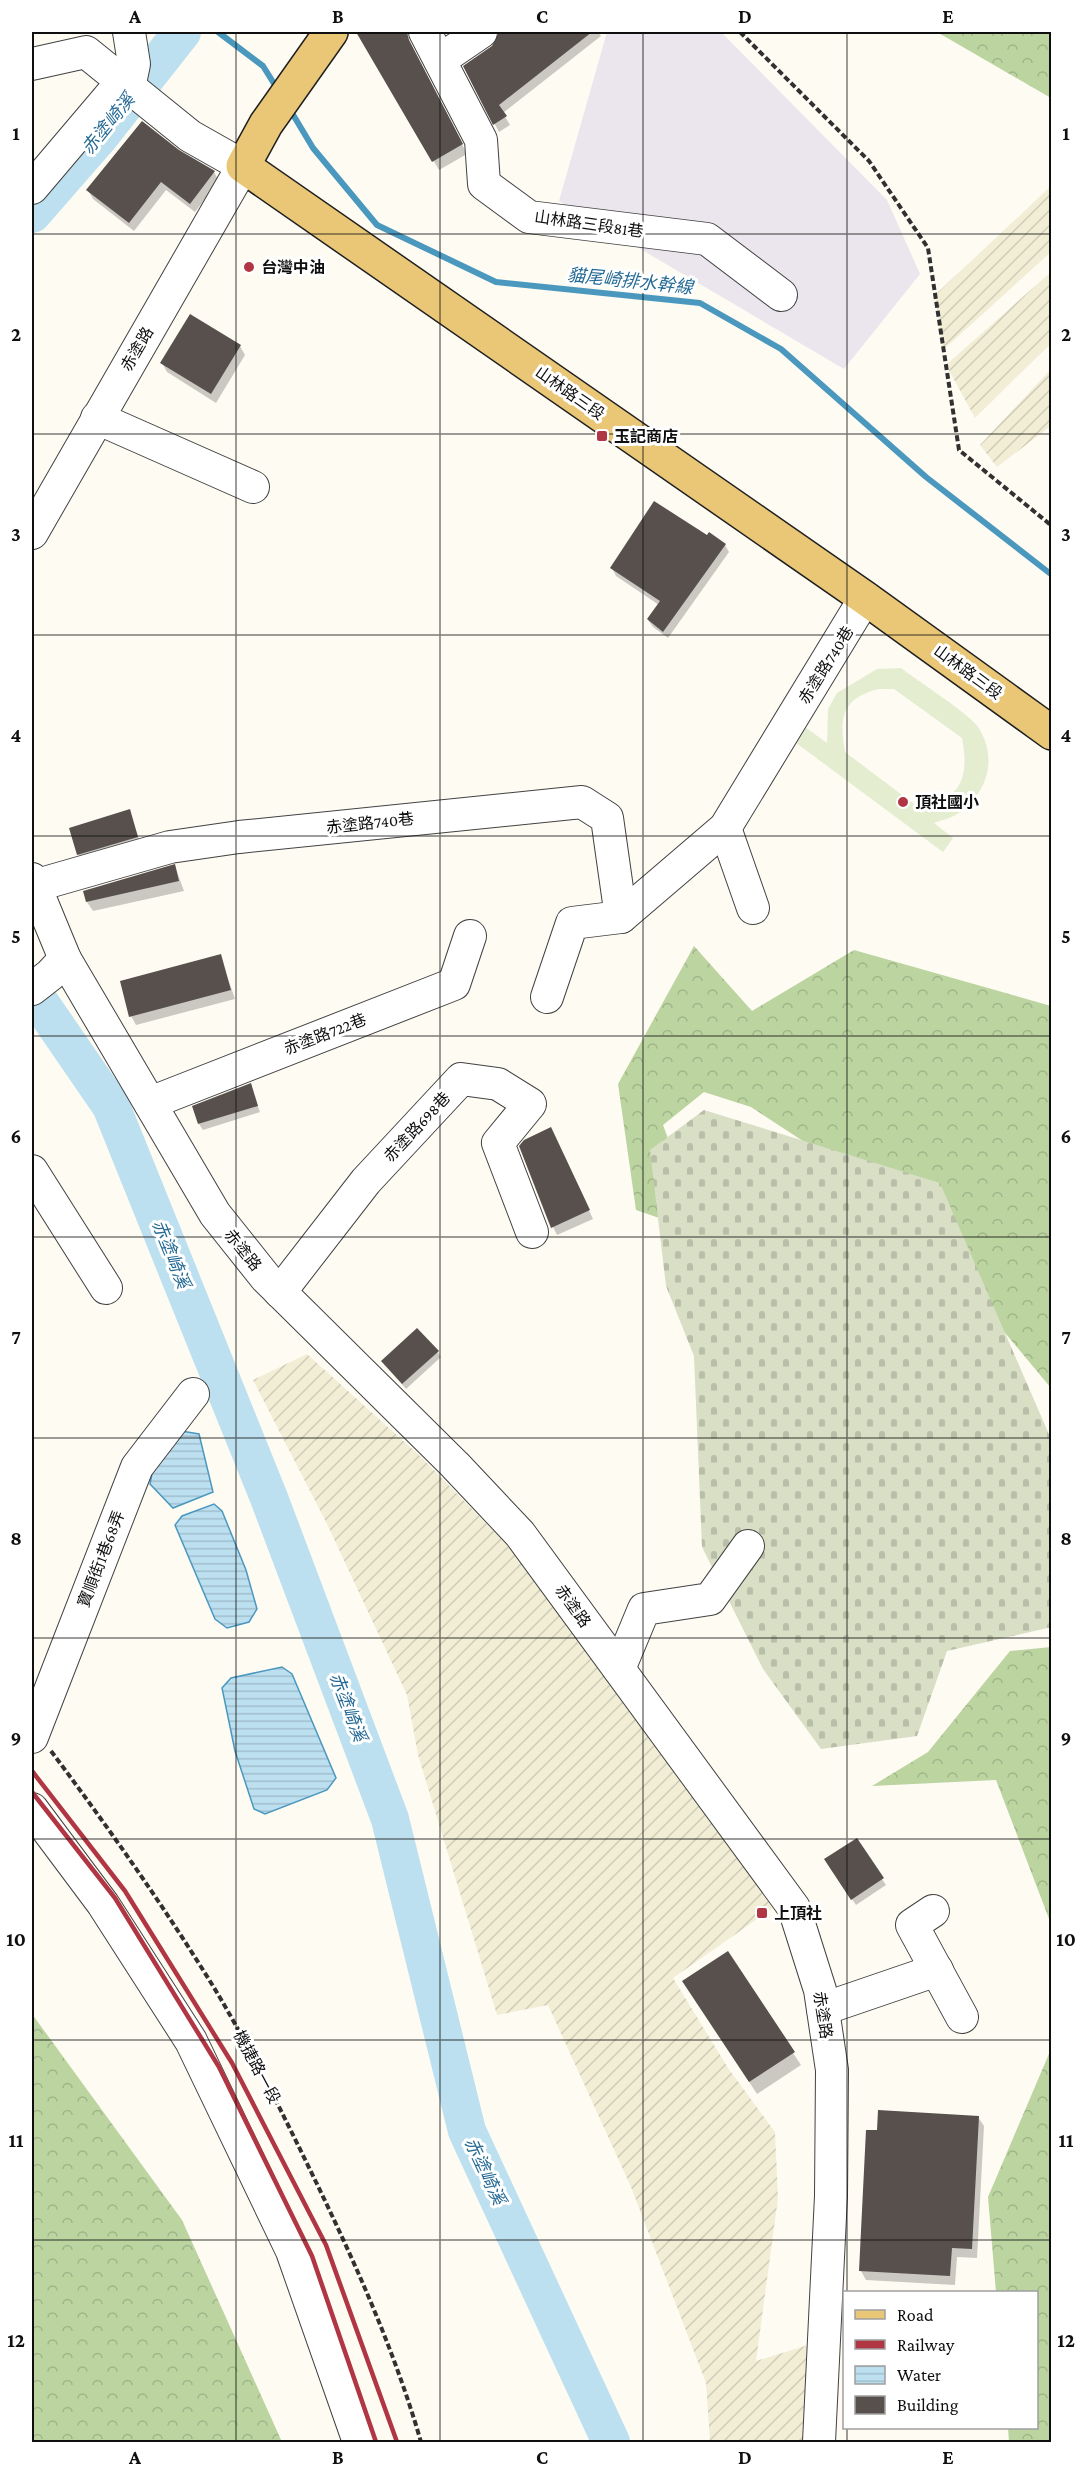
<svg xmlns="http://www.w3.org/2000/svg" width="1083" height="2474" font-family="'Crimson Pro','Noto Sans TC',serif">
	<defs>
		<pattern id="farmland-furrows" width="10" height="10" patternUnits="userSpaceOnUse" patternTransform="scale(1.5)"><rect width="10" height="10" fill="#f2eed5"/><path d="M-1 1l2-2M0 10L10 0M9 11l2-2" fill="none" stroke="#cecbb6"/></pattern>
		<pattern id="forest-crowns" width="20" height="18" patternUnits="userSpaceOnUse" patternTransform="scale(1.5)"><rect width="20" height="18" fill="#bbd4a0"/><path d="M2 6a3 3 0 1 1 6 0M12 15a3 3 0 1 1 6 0" fill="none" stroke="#a0b589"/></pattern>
		<pattern id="cemetery-stones" width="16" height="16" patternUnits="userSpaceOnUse" patternTransform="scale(1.5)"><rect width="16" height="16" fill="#d8dfc5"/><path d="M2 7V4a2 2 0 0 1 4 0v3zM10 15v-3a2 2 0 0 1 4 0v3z" fill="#b8bea8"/></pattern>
		<pattern id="water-rules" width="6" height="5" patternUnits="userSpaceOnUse" patternTransform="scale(1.5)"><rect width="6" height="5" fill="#bde0f0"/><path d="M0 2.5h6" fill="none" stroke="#a1bfcd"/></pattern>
	</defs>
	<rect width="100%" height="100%" fill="#fefbf3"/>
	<path fill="#ebe5ed" d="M607,32H721L887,200L920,274L844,369L559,201Z"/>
	<g fill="url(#farmland-furrows)">
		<path d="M1051,186V252L943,350L935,295Z"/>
		<path d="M1051,272V343L975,418L946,365Z"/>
		<path d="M1051,369V426L997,467L980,445Z"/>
		<path d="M307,1354L420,1456L527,1565L773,1908L673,1978L728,2068L775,2132L778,2198L756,2361L811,2344L809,2442H710L706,2383L631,2187L548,2005L497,2015L418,1755L407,1695L327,1524L253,1380Z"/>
	</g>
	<g fill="url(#forest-crowns)">
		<path d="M937,32H1051V98Z"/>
		<path d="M694,946L752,1011L854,950L1051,1006V1388L896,1202L751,1107L704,1092L663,1125L703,1233L636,1210L618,1084Z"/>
		<path d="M1051,1647H1052L1051,1924L996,1780L872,1786L928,1752L1010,1651Z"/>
		<path d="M32,2014L182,2220L282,2442H32Z"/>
		<path d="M1051,2049V2442H1009L1008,2428H1036V2292H996L988,2197Z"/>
	</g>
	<path fill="url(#cemetery-stones)" d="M704,1110L940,1183L1051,1439L1052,1627L947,1651L917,1736L821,1749L763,1669L702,1547L694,1356L666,1286L650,1150Z"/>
	<path fill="#e5edd0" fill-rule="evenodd" d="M901,668C915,679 971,715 978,727C998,757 988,792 960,812C953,818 942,820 934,823L953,838L943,852L788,737L798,722L827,743L828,709L837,693L877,669ZM879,689H894L962,738C970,779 960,804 914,804L845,752C839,717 842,698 879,689Z"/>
	<g fill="url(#water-rules)" stroke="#4b98bf" stroke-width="1.5">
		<path d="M181,1431L199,1434L213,1492L173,1508L150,1484L157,1447Z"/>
		<path d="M214,1504L222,1511L246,1570L257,1609L249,1622L227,1628L215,1619L175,1525L182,1516Z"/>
		<path d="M282,1667L292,1674L336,1778L327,1790L265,1814L254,1809L235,1751L222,1688L231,1678Z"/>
	</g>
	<g fill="#0003">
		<path d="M357,32H405L467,154L439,170Z"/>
		<path d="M500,32H598L601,36L503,113L510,125L499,132L465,67L498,41Z"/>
		<path d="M178,151L214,172L219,181L195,212L166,190L134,231L93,199L88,190Z"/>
		<path d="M240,346L245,355L216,403L167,372L162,363Z"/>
		<path d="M725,545L729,552L668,638L653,627L648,620L659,605L616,576L612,568Z"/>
		<path d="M129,811L142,847L84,864L78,854Z"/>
		<path d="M175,866L184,891L93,911L87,902L85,892Z"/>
		<path d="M220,956L235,999L136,1025L131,1016Z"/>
		<path d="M250,1085L260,1112L203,1130L199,1124Z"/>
		<path d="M555,1137L593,1219L557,1235L553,1227Z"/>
		<path d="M437,1351L441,1357L406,1389L383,1361Z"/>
		<path d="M856,1840L886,1885L856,1905L829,1866Z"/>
		<path d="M692,1994L793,2053L801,2065L757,2094Z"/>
		<path d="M978,2117L984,2126L977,2258L957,2257L955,2285L866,2280L861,2271Z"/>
	</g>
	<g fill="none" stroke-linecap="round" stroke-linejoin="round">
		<g stroke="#4b98bf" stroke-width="6">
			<path d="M218,32L263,66L278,90"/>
			<path d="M289,108L313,148L377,225L496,282L700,303L781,349L926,477L1052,575"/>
		</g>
		<g stroke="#bde0f0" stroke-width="38">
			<path d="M32,214L100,136L182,32"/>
			<path d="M32,991L111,1106L269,1498L390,1819L467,2131L611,2442"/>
		</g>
	</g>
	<g fill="#57504d">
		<path d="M356,32H407L409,40L463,144L432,162Z"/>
		<path d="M499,32H592L499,105L507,116L493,125L463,66L492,46Z"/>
		<path d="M142,121L179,150L215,171L190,204L161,182L129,223L86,190Z"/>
		<path d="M190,314L241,345L211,394L160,363Z"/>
		<path d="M654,501L707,535L709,532L726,544L663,632L647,619L660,601L610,568Z"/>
		<path d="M130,809L138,837L77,855L69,828Z"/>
		<path d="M175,864L179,881L86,902L83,891Z"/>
		<path d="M221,954L231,990L129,1017L120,981Z"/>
		<path d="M251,1083L258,1106L198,1124L192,1106Z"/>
		<path d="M551,1127L590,1210L551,1228L519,1146L524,1140Z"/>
		<path d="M417,1328L439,1351L402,1384L381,1361Z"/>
		<path d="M857,1838L884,1878L851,1900L824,1859Z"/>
		<path d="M728,1951L795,2052L749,2082L682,1981Z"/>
		<path d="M878,2110L979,2116L972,2249L952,2248L950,2276L859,2271L866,2130H877Z"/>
	</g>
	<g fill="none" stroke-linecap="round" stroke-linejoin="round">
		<g stroke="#424242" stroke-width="34">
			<g id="minor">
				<path d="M425,32L481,140L484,184L529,217L707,239L781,295"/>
				<path d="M440,60L481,32"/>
				<path d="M32,64L86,52L190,136L243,166L32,533"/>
				<path d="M129,88L134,64L129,32"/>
				<path d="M32,188L121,83"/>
				<path d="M97,418L253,487"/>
				<path d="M725,828L753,908"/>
				<path d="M32,879L65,959L215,1214L266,1278L455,1465L520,1534L794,1908L820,1990L832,2070L831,2196L819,2442"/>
				<path d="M34,886L170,847L239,837L582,802L607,818L621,917"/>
				<path d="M32,989L50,975L65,959"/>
				<path d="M547,997L572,923L621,917L725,828L865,598"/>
				<path d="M150,1103L454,984L470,936"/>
				<path d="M32,1171L106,1288"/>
				<path d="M280,1292L366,1181L461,1079L498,1084L530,1104L498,1143L532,1232"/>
				<path d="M619,1669L644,1609L710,1599L748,1546"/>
				<path d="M32,1737L137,1467L193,1394"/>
				<path d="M32,1809L103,1904L191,2041L292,2251L359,2442"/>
				<path d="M933,1911L912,1925L962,2017"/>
				<path d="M823,2009L937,1970"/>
			</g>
		</g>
		<g stroke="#202020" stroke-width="36">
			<path id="major" d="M331,32L266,124L243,166L865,598L1052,733"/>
		</g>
		<g stroke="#313131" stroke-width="4" stroke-dasharray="6 3" stroke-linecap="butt">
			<path d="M740,32L869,161L928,248L959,450L1052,526"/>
			<path d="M51,1751C108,1827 163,1905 213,1986C251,2049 284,2116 316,2182C357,2267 395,2352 421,2442"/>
		</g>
		<use href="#minor" stroke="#fff" stroke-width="32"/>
		<use href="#major" stroke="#eac777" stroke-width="33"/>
		<g stroke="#b13643" stroke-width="4.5">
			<path d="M32,1771L125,1891L232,2063L326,2245L397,2442"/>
			<path d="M32,1792L115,1898L219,2067L312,2256L376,2442"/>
		</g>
	</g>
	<path fill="none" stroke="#0f0f0f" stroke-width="1.5" stroke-opacity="0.55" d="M236,32V2442M440,32V2442M643,32V2442M847,32V2292M32,234H1052M32,434H1052M32,635H1052M32,836H1052M32,1036H1052M32,1237H1052M32,1438H1052M32,1638H1052M32,1839H1052M32,2040H1052M32,2240H1052M847,2428V2442"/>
	<g fill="#b13643" stroke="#fff" stroke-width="2">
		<circle cx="249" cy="267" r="6"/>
		<rect x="596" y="430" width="12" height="12" rx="3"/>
		<circle cx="903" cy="802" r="6"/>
		<rect x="756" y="1907" width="12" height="12" rx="3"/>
	</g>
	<g text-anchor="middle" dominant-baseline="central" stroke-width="6" stroke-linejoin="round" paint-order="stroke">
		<g font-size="16" fill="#0f0f0f" stroke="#fff">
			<text transform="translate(589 224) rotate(8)">山林路三段81巷</text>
			<text transform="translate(137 349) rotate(-60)">赤塗路</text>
			<text transform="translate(570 393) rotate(35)">山林路三段</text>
			<text transform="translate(826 665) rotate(-58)">赤塗路740巷</text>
			<text transform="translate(968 672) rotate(36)">山林路三段</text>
			<text transform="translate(370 823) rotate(-6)">赤塗路740巷</text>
			<text transform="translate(325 1034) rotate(-21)">赤塗路722巷</text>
			<text transform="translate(417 1127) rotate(-47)">赤塗路698巷</text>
			<text transform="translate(243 1250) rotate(51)">赤塗路</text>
			<text transform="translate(101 1559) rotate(-69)">寶順街1巷68弄</text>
			<text transform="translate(573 1606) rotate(54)">赤塗路</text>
			<text transform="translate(823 2015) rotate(81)">赤塗路</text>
			<text transform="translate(257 2067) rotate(62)">機捷路一段</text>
		</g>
		<g font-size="16" font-weight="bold" fill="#0f0f0f" stroke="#fff" text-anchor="start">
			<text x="261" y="267">台灣中油</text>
			<text x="614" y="436">玉記商店</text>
			<text x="915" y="802">頂社國小</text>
			<text x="774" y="1913">上頂社</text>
		</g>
		<g font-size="18" font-style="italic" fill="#256a95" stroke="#fff">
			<text transform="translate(108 124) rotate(-51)">赤塗崎溪</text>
			<text transform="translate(630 281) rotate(6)">貓尾崎排水幹線</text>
			<text transform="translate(171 1254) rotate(68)">赤塗崎溪</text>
			<text transform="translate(348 1707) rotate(69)">赤塗崎溪</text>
			<text transform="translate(485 2171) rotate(65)">赤塗崎溪</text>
		</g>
	</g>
	<rect width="1083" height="2474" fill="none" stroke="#ffffff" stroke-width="66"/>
	<rect x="843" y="2291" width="195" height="138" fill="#ffffff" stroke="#9f9f9f" stroke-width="1.5"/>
	<rect x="855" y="2310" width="30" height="9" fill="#eac777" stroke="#9f9f9f" stroke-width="1.5"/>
	<text x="897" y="2321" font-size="18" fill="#0f0f0f">Road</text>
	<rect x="855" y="2340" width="30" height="9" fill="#b13643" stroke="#9f9f9f" stroke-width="1.5"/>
	<text x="897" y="2351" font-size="18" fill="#0f0f0f">Railway</text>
	<rect x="855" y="2366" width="30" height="18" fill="url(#water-rules)" stroke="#9f9f9f" stroke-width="1.5"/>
	<text x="897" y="2381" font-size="18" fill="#0f0f0f">Water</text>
	<rect x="855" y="2396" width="30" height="18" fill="#57504d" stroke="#9f9f9f" stroke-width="1.5"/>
	<text x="897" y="2411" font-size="18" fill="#0f0f0f">Building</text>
	<rect x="33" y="33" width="1017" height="2408" fill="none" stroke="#0f0f0f" stroke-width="2"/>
	<g font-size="20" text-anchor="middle" font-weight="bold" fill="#0f0f0f">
		<text x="135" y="23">A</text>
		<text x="338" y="23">B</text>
		<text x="542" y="23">C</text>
		<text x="745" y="23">D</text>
		<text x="948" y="23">E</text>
		<text x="16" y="140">1</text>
		<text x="1066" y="140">1</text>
		<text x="16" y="341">2</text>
		<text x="1066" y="341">2</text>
		<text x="16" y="541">3</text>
		<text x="1066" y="541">3</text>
		<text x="16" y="742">4</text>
		<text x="1066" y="742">4</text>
		<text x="16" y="943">5</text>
		<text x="1066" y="943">5</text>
		<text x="16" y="1143">6</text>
		<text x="1066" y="1143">6</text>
		<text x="16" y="1344">7</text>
		<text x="1066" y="1344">7</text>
		<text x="16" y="1545">8</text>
		<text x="1066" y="1545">8</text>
		<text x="16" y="1745">9</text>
		<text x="1066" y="1745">9</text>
		<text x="16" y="1946">10</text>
		<text x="1066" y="1946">10</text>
		<text x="16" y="2147">11</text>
		<text x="1066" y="2147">11</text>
		<text x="16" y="2347">12</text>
		<text x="1066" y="2347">12</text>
		<text x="135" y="2464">A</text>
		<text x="338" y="2464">B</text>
		<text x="542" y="2464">C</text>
		<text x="745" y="2464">D</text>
		<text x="948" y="2464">E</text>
	</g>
</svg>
